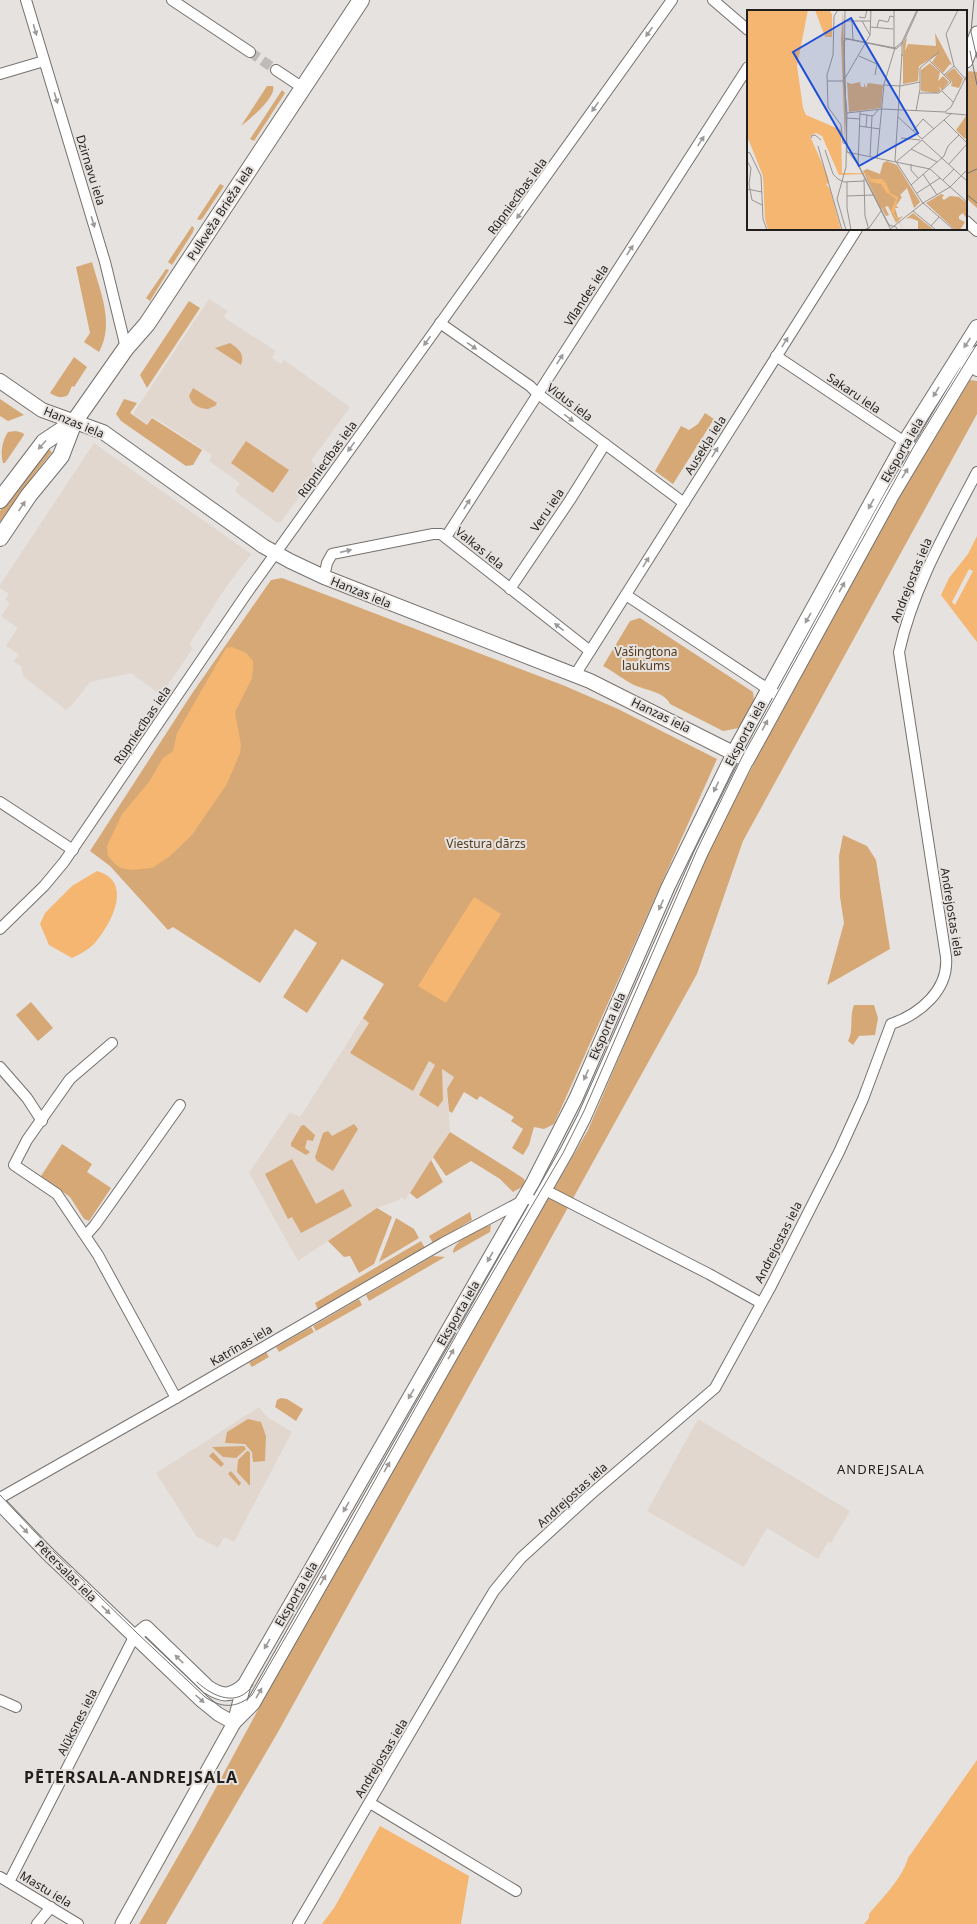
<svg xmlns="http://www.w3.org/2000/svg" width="977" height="1924" font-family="'Noto Sans',sans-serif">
	<rect width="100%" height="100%" fill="#e6e2df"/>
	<g fill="#e1d7ce">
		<path d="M209,299L228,311L224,316L228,320L276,351L272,358L281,364L284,360L350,407L311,461L320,469L280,523L276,522L238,494L235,490L240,483L209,461L212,455L152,416L147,424L133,414Z"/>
		<path d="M94,443L251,554L226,587L189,645L193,648L161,695L131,673L90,682L71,706L66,710L23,676L21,666L14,662L19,654L6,646L18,628L1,616L10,603L5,600L9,594L0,588V585Z"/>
		<path d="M363,1018L454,1077L447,1090L450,1132L405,1200L401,1197L399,1200L377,1208L298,1261L249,1173L290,1112L300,1117Z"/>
		<path d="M259,1407L267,1417L292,1432L234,1542L224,1537L218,1548L196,1536L156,1473Z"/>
		<path d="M698,1419L850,1511L831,1543L828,1542L818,1559L767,1528L744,1567L647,1511Z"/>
	</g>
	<g fill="#d6a876">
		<path d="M966,71L977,72V208L966,198Z"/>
		<path d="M267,86H273C277,97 249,120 241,126Z"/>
		<path d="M282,90L285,93L254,141L250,139Z"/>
		<path d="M220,184L224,186L202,219L199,220L197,219Z"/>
		<path d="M192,226L194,228L193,232L172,265L168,262Z"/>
		<path d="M92,262C100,291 115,324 99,352L84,342L90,333L76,267Z"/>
		<path d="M166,269L169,270L150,301L146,298Z"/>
		<path d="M189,301L200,308L147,388L140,375Z"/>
		<path d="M230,343C239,349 245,354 241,365L215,348Z"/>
		<path d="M74,357L87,367L74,387L72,386L68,395C61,399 57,397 50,393Z"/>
		<path d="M970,380L977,381V414L743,841L697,974L278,1732L166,1924H139L192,1832L279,1671L486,1306L588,1130L707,852L892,504Z"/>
		<path d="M193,388L217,403L215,406L208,409C199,409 191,404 189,396Z"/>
		<path d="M0,399L24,415L8,421L0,416Z"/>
		<path d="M124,399L137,403L130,413L147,425L152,418L202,450L193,465L186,466L121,421L116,414Z"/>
		<path d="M705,413L714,419L673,484L655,471L681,426L689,430L698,424Z"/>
		<path d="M16,431L23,433L24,435L5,463H3C0,453 2,441 8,432Z"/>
		<path d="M246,441L289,470L273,493L231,463Z"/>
		<path d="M48,449L52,452L35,473L0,522V511L20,481Z"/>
		<path d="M282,578L565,686L618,709L717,759L554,1124L544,1129L534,1127L529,1145L523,1155L512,1148L523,1129L511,1121L514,1117L480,1096L477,1100L464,1092L452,1113L449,1111L447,1089L454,1077L442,1069L443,1100L438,1107L419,1095L435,1065L429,1061L413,1091L350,1053L369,1023L363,1018L384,984L342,959L307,1013L283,997L317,943L295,929L260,983L173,927L168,930L110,866L90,851L191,695L271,580Z"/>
		<path d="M640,618L753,692L754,701L739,728L723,731L670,704C665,692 645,690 634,685C624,680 614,672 603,666L630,621Z"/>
		<path d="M843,835L867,846L876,860L890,949L827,985L844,923L840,897L839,856Z"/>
		<path d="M31,1002L53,1028L38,1041L16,1015Z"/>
		<path d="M854,1005H874L878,1018L875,1035L859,1036L853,1045L848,1041C854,1030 849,1017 854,1005Z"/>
		<path d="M354,1124L358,1129L333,1171L317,1161L315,1157L323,1133L328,1131L332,1136Z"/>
		<path d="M304,1125L315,1135L313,1141L307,1140L305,1148L310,1152L306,1155L291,1146V1143L301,1126Z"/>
		<path d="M450,1132L523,1178L525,1181L522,1187L513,1192L500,1179L471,1161L446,1176L433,1157Z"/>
		<path d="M62,1144L92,1164L87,1172L111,1188L89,1221L84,1219L70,1197L41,1176Z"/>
		<path d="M292,1159L316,1204L343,1189L352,1206L301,1233L292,1217L288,1219L265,1174Z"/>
		<path d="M431,1160L443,1182L417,1199L410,1193Z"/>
		<path d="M377,1208L392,1217L374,1264L359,1273L350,1256L344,1257L328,1241Z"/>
		<path d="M470,1212L472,1220L433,1243L429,1236Z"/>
		<path d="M396,1218L414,1229L419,1238L379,1262Z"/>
		<path d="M491,1225L490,1232L453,1253C452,1241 480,1228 491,1225Z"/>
		<path d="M421,1241L425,1248L318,1310L315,1303Z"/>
		<path d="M433,1256L445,1257L369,1301L366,1295Z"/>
		<path d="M359,1299L362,1305L316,1331L313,1326Z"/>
		<path d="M311,1327L314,1332L279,1352L276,1347Z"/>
		<path d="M266,1352L269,1357L252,1367L249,1363Z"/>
		<path d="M281,1398L287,1399L303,1409L296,1421L275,1407L277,1400Z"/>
		<path d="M248,1419L261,1422L266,1436L265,1461L253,1462L252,1452L245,1444L225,1443L227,1432Z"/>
		<path d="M244,1446L246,1449L236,1458L223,1457L212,1447Z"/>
		<path d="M247,1451L250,1452V1486L237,1472L238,1460Z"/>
		<path d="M213,1452L224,1464L221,1467L209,1456Z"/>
		<path d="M231,1471L241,1483L239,1486L228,1474Z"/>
	</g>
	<g fill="#f4b671">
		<path d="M977,536V642L941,595L949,578L968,554Z"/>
		<path d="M232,647L246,653L253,661V668L252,678L235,712L241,745L240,753L227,784L192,835L169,857L152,868L132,870L121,868L115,864L108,856L107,846L122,814L149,782L163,758L173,751L177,733L226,648Z"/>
		<path d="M97,871C135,882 110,926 93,945C88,950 78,955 72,958L49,945L40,924L45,913L72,886Z"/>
		<path d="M474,897L501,914L446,1003L418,986Z"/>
		<path d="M977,1760V1924H864L869,1918V1914C883,1897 902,1879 908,1858Z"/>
		<path d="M380,1826L469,1876L461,1924H322L334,1908Z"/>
	</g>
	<path fill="#e6e2df" d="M969,569L973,571L955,605L952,602Z"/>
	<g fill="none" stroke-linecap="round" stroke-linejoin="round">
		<path stroke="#bebbb8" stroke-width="10" stroke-dasharray="10 5" stroke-linecap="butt" d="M250,52L276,70"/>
		<g stroke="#75716e" stroke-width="12">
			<g id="minor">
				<path d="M26,0L105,262L126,348"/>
				<path d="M172,0L250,52"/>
				<path d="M713,0L748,30"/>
				<path d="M276,70L303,88"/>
				<path d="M0,74L44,61"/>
				<path d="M966,221L977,231"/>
				<path d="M440,323L530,386L538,394L684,503"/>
				<path d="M776,356L918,451"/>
				<path d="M956,358L977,371"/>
				<path d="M446,537L748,67"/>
				<path d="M324,577L327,563L332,554L433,534H441L590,651"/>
				<path d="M510,589L570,500L605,444"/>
				<path d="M626,595L774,693"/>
				<path d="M575,675L857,229"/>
				<path d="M0,802L73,850"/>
				<path d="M0,929L44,886L64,862L247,593L672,0"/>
				<path d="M112,1043L70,1079L27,1140L14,1165L57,1194L98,1255L176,1398"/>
				<path d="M0,1067L27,1098L42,1121"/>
				<path d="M551,1193L709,1274L761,1303"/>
				<path d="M86,1235L95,1225L180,1105"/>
				<path d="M0,1498L176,1398L443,1243L526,1199H530L538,1204"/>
				<path d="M0,1700L16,1707"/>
				<path d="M370,1803L516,1891"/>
				<path d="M0,1877L78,1924"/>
				<path d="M9,1882L134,1637"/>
				<path d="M37,1924L51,1907"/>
				<path d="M298,1924L474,1624L494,1591L521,1558L590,1495L715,1388L771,1286L839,1152L863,1099L891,1024C920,1014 949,990 946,957L899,652C913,588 946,531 977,472"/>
			</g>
		</g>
		<g stroke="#75716e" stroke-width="15">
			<g id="tertiary">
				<path d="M966,61L977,33"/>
				<path d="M0,1504L47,1553L202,1701L218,1714L234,1723"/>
				<path d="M134,1637L146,1627L208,1687C222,1696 230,1697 244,1685"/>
				<path d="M234,1723L244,1685L533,1182L576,1098L668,887L734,752"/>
				<path d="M122,1924L234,1723L253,1704L567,1151L584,1118L701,853L747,760"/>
			</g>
		</g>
		<g stroke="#75716e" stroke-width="16">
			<g id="secondary">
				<path d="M0,381L42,410L103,432L263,546L290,561L324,577L590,681L747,760L892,495L977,353"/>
				<path d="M734,752L904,443L977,327"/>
			</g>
		</g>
		<g stroke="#75716e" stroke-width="18">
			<g id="primary">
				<path d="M0,500L44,442L74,422"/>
				<path d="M0,538L29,495L61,456L74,422L126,348L147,324L361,0"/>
			</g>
		</g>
		<use href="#minor" stroke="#fff" stroke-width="10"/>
		<use href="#tertiary" stroke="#fff" stroke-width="13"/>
		<use href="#secondary" stroke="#fff" stroke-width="14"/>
		<use href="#primary" stroke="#fff" stroke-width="16"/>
		<g stroke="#777572" stroke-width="1">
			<path d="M974,0L971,32L977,58"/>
			<path d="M970,51L977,85"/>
			<path d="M966,174L977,169"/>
			<path d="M966,194L977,203"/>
			<path d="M0,1495L52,1550L137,1633L205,1697C221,1708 236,1709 252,1695L324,1571L463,1323L563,1153L584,1111L697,850L742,757L914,446L977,344"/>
			<path d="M197,1682C213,1697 238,1708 253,1685"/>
		</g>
	</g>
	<defs><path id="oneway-solid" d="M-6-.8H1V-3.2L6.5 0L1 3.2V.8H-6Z"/></defs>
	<g fill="#9b9a99">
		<use href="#oneway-solid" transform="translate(35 30) rotate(74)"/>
		<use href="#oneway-solid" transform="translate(649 32) rotate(126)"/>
		<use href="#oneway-solid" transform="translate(56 98) rotate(73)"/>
		<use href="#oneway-solid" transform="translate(595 107) rotate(125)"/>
		<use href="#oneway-solid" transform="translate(701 141) rotate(-57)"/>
		<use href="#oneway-solid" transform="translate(520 214) rotate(126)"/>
		<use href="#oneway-solid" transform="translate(93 222) rotate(73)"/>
		<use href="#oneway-solid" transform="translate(630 250) rotate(-57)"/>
		<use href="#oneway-solid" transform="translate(427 341) rotate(126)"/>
		<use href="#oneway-solid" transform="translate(785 342) rotate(-58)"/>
		<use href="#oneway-solid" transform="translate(967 343) rotate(124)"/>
		<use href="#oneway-solid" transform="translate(472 346) rotate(35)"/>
		<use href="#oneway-solid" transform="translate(560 359) rotate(-57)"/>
		<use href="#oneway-solid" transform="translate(936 392) rotate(121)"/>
		<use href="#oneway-solid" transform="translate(569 418) rotate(37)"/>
		<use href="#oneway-solid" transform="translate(42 445) rotate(132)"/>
		<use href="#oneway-solid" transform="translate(351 447) rotate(126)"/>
		<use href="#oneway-solid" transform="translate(715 452) rotate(-58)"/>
		<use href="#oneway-solid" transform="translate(905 473) rotate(-59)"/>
		<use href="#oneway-solid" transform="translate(467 504) rotate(-57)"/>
		<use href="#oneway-solid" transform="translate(871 504) rotate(119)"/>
		<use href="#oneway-solid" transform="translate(22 506) rotate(-56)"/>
		<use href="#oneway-solid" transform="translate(346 551) rotate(-13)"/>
		<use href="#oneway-solid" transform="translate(646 562) rotate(-58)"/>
		<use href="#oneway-solid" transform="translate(842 587) rotate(-61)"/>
		<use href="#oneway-solid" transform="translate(808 618) rotate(120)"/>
		<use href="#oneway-solid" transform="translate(559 627) rotate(-142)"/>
		<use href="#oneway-solid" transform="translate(765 725) rotate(-62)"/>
		<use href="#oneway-solid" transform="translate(716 787) rotate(116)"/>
		<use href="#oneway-solid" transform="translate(661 905) rotate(114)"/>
		<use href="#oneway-solid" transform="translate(586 1075) rotate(114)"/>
		<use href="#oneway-solid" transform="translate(490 1257) rotate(120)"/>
		<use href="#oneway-solid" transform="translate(451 1354) rotate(-60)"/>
		<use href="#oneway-solid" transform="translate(411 1394) rotate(120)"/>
		<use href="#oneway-solid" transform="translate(387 1467) rotate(-60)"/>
		<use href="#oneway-solid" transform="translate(346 1507) rotate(120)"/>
		<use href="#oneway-solid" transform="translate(24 1529) rotate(46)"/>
		<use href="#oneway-solid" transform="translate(323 1580) rotate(-60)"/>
		<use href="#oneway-solid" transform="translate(106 1610) rotate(44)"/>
		<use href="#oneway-solid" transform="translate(267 1644) rotate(120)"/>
		<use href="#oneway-solid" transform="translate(179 1659) rotate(-136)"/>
		<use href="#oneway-solid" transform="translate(259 1693) rotate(-60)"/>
		<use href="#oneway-solid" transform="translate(200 1699) rotate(42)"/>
	</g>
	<g text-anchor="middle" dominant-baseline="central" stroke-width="4" stroke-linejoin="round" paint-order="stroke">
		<g font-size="12" fill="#201f1d" stroke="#e6e2df">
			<text transform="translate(91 170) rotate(73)">Dzirnavu iela</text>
			<text transform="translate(517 196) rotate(-54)">Rūpniecības iela</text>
			<text transform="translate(220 213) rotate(-57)">Pulkveža Brieža iela</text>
			<text transform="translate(586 295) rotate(-57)">Vīlandes iela</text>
			<text transform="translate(854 393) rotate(34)">Sakaru iela</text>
			<text transform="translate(570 402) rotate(37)">Vidus iela</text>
			<text transform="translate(74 422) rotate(22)">Hanzas iela</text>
			<text transform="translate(705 445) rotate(-58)">Ausekļa iela</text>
			<text transform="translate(902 450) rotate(-60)">Eksporta iela</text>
			<text transform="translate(327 459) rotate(-54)">Rūpniecības iela</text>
			<text transform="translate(547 510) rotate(-56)">Veru iela</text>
			<text transform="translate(480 548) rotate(39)">Valkas iela</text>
			<text transform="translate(911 580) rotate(-68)">Andrejostas iela</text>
			<text transform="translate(361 592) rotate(22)">Hanzas iela</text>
			<text transform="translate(661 715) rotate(26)">Hanzas iela</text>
			<text transform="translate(142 725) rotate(-56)">Rūpniecības iela</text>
			<text transform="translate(745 733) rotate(-62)">Eksporta iela</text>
			<text transform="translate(952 912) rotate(81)">Andrejostas iela</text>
			<text transform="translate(607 1026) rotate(-66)">Eksporta iela</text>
			<text transform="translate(778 1242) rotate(-63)">Andrejostas iela</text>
			<text transform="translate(458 1313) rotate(-60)">Eksporta iela</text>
			<text transform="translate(241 1345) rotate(-30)">Katrīnas iela</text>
			<text transform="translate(572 1495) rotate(-42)">Andrejostas iela</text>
			<text transform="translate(66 1571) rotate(45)">Pētersalas iela</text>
			<text transform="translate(296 1594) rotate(-60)">Eksporta iela</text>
			<text transform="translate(77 1722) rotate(-63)">Alūksnes iela</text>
			<text transform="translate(381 1758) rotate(-59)">Andrejostas iela</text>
			<text transform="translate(46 1889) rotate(31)">Mastu iela</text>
		</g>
		<g font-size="12" fill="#543a1c" stroke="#e6e2df">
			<text x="646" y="651">Vašingtona<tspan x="646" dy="14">laukums</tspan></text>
			<text x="486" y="843">Viestura dārzs</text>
		</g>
		<g font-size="13" letter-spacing="1" fill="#201f1d" stroke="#e6e2df">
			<text x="881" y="1469">ANDREJSALA</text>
		</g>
		<g font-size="16" font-weight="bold" letter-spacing="1" fill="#201f1d" stroke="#e6e2df">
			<text x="131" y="1777">PĒTERSALA-ANDREJSALA</text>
		</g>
	</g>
	<g transform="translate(747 10)">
		<rect width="220" height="220" fill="#e6e2df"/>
		<path d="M96,2L99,96L98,134L94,29ZM188,23L205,55L203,54L196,63L185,52L190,45L172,56L171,71L156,74V34L160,27L158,41L161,34L189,36ZM183,53L193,62L191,71L196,66L202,72L195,80L191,76L194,81L189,83L174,81V60ZM207,58L216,69L212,78L204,76L205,72L198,65ZM100,72L104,74L113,72L114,77H117V73L119,78L121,73L136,75L134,98L102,102ZM219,106L220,127L218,129L209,120ZM140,151L150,155L173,192L167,198L160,178L153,185L155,187L149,196L152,198H148L151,208L156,206L149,213L141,196L138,197L142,205L139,206L135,199L138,198L134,199L116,161L120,159L133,164L136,153ZM194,184L197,185L195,188L197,190L203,186L212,187L220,193V209L216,203L212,206V209L218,212L213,220H208L179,193ZM166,203L187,220H171V211L163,208L159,209Z" fill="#d6a876"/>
		<path d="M0,0H61L50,56L56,98L59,105L94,120L95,163H119L124,169H135L139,173L143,183L151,187L147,203L157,220L144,201L149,189L139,182L134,174L124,172L119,164L92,165L75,126L69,123L63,126L81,167L82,173L79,174L83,179L94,220H21L18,209L16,166L0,126ZM68,0H85L83,2L85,4V27H78Z" fill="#f4b671"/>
		<path fill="none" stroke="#979491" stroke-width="1" d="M91,0L87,6L86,45L80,65L81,97L94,115L96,133L101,134M98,0L97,71L100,103M112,7L118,8L120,0L124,1M97,11H123M105,11L106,30M115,11L123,25M123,17L146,19M130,17L132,10L141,12L143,6L147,7M97,28L148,38L155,32M147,38V0M155,44L148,150L175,192L207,220M112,46L130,54L128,65M155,46V32L170,0M207,56L199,24L211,0M207,56L220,71M197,65L207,56M97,70L123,25L124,0M80,71H97M137,75L153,76L173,72M195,81L206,92M173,83H192L204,72L183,51M169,101L173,79V58L192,42M113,102L111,155L144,220M198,103L220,105M113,104L126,106L131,100M151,107L175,129M100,108L113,109M197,110L220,133M112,116L133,119M119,117L120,105M166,121L176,109L187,119M65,128L64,126L68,125L74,130M154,128L173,130M175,129L205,103M175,130L220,171M71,136L95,220M164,139L190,152M78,140L86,164L91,169L97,172L117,171M0,142L3,143L14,166L16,209L20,220M100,142L183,159L220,192M123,147L125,106M130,148L137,74L148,38M0,151L4,158L2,174L5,190L15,195M150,151L175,130M164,154V160L171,168M202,154L220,134M176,164L190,185M117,169L118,206L122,220M196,170L207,159M100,172V198L104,220M164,175L197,146L201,136L212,125M0,179L15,182M170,183L193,168M100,186L127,185M166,201L189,220M184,216L192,207M99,220L90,189L99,157L100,103L135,99L198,102L204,97L220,65M116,220L122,218L134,201M142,220L176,193L203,177L220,160M151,220L149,217L142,215L111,154L100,141L97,31L100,29L149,39L156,33L171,0"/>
		<path fill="#1d4ed8" fill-opacity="0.15" stroke="#1d4ed8" stroke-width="2" d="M104,8L171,123L112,156L46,42Z"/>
		<rect width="220" height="220" fill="none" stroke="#201f1d" stroke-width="2"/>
	</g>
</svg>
